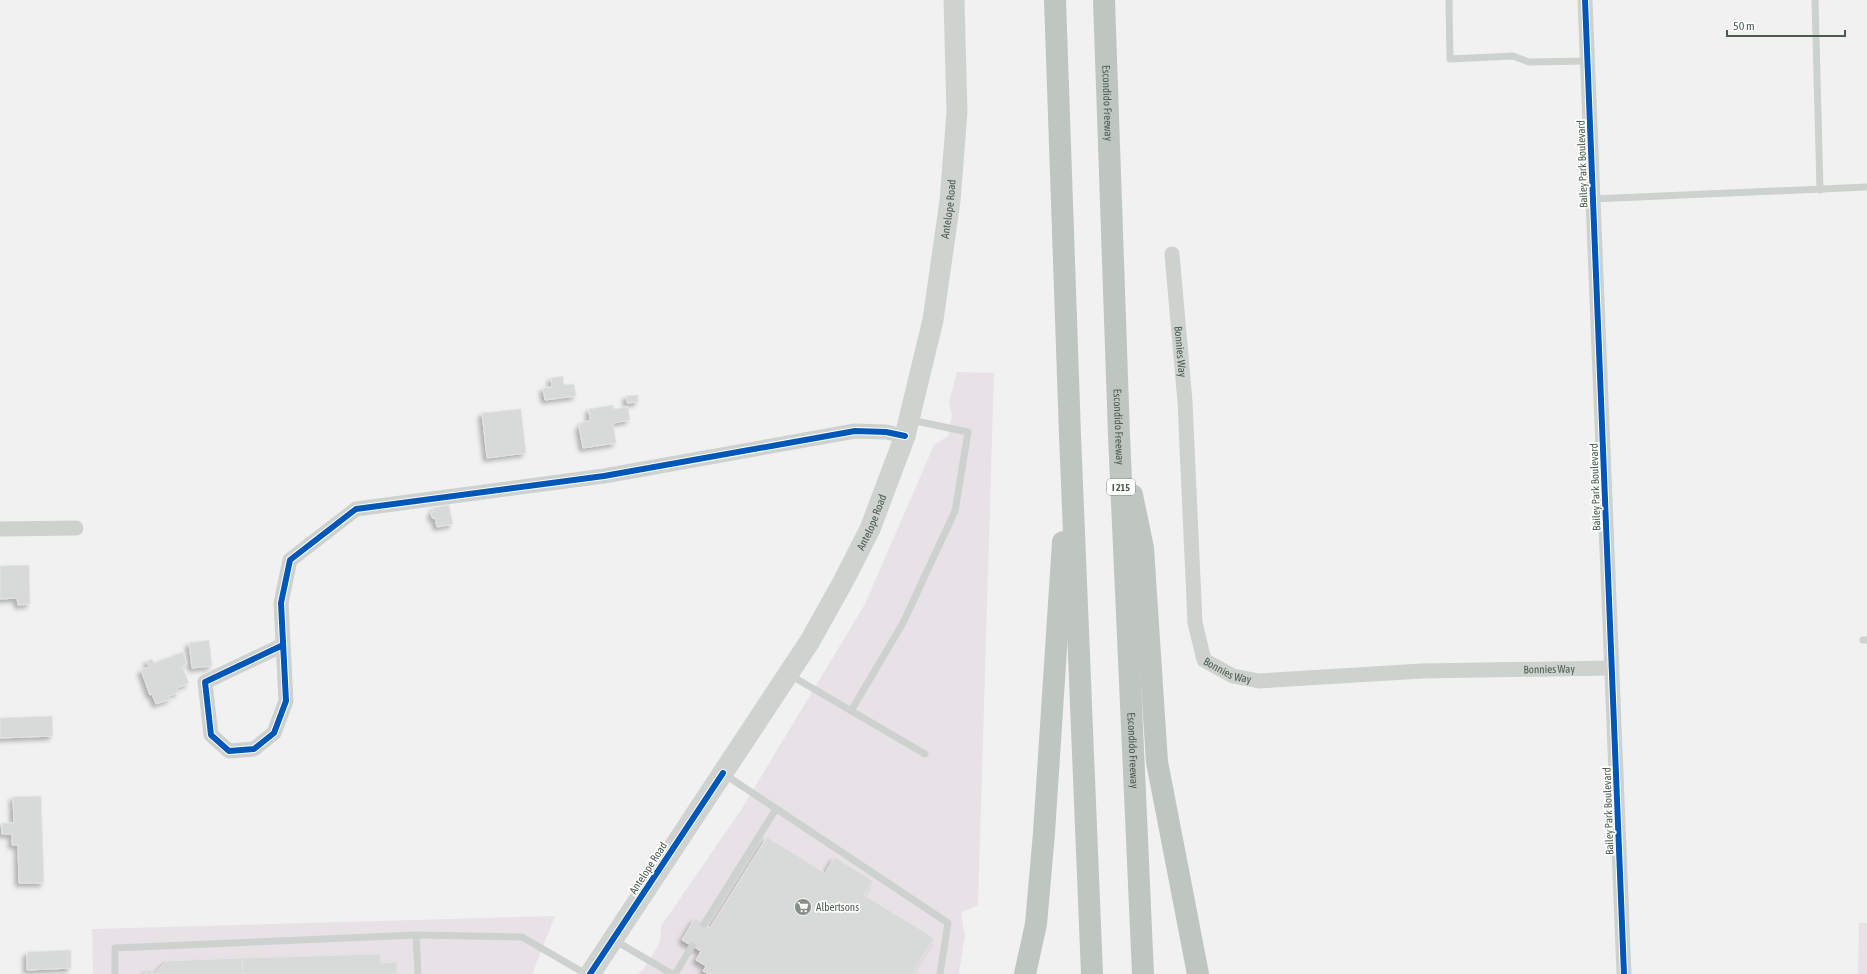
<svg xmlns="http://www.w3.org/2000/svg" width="1867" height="974" font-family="'Asap Condensed',sans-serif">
	<defs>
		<filter id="shadow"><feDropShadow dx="-3.5" dy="3.5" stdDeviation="2" flood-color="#0004"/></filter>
	</defs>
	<rect width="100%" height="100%" fill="#f1f1f1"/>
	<g fill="#e8e2e6">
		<path d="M957,372L994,373L978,905L961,913L965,935L959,974H637L643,970L660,942L661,926L741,810L865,604L934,445L948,436L952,415L949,402Z"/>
		<path d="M555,916L532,974H93L92,929Z"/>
		<path d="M1859,923H1867V974H1858Z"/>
	</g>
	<g fill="#d7dad8" stroke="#e3e4e3" filter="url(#shadow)">
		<path d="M563,376L564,385L574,384L576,396L545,400L543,388L552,387L551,378Z"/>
		<path d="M638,395V402L627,403L626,396Z"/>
		<path d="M613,405L614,409L628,407L630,420L613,423L616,443L583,448L579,426L582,425V422L590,421L589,409Z"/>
		<path d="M521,409L526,453L487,458L482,413Z"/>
		<path d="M449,505L453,524L437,527L435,518H432L431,512H434L433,508Z"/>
		<path d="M29,565L30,604L18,605L17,598L0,599V566Z"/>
		<path d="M209,640L212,666L192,668L189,643Z"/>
		<path d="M183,652L187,664L182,666L189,683L177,688L179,692L169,696L171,699L156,704L152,694L150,695L141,670L149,667L147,661L152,659L154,663Z"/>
		<path d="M52,716L53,736L0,738V718Z"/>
		<path d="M41,796L44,883H19L18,845H12V834H2V823H14L13,797Z"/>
		<path d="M767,837L825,873L835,857L873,881L864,895L934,938L912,974H708L703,971L706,966L696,960L701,951L682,940L695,918L710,928Z"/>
		<path d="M71,950V968L27,970V952Z"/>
		<path d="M380,954V963L397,962V974H243L242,958Z"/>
		<path d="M242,958L243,974H144L149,969L154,974L167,961Z"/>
	</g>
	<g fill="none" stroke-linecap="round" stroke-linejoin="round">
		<g stroke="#cdd2ce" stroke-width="7">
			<path d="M1449,0L1450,59L1513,56L1529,62L1588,61"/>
			<path d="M1815,0L1820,190"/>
			<path d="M1593,199L1867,187"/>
			<path d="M1863,640H1867"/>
			<path d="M790,675L925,754"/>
			<path d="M851,711L903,623L955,511L968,432L911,420"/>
			<path d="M724,774L948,923L940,974"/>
			<path d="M704,924L776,809"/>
			<path d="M416,935L522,937L586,974"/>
			<path d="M614,940L672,974"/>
			<path d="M115,974V948L416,935L418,974"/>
			<path d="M675,974L692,946"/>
		</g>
		<g stroke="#cdd2ce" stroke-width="15">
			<path d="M1585,0L1624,974"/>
			<path id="s1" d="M1172,254L1185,402L1195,623L1204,660L1233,676L1259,681L1422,671L1612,668"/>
			<path d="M0,529L76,528"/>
			<path d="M283,645L205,682L211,735L229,751L254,749L274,733L286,701L281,603L290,560L356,509L604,476L855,431L886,432L905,436"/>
		</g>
		<path stroke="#cfd3d0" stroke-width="21" id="s2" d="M590,974L810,641L844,580L870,529L905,436L933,320L950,201L957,112L954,0"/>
		<g stroke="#bfc6c1" stroke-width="22">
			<path d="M1055,0L1070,435L1092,974"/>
			<path id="s3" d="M1104,0L1119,435L1143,974"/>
			<path d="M1132,495L1143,548L1157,762L1198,974"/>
			<path d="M1025,974L1036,924L1044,833L1063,542"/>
		</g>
		<g stroke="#fff" stroke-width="8">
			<g id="cycleway">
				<path d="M1585,0L1624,974"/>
				<path d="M283,645L205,682L211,735L229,751L254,749L274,733L286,701L281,603L290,560L356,509L604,476L855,431L886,432L905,436"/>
				<path d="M590,974L723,773"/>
			</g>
		</g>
		<use href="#cycleway" stroke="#0057b8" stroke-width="6"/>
	</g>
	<defs>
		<g id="supermarket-disc" transform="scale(0.9)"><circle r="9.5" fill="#849087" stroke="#fff"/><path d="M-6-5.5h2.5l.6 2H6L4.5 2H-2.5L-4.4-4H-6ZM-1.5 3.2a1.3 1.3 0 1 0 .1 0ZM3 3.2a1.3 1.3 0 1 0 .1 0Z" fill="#fff"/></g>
	</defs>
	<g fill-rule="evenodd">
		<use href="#supermarket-disc" x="803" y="907"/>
	</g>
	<g text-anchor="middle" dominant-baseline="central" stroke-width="3.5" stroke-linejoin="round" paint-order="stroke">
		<rect fill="#fff" stroke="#808d83" stroke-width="1" x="1107" y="479" width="28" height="16" rx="3"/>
		<g font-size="10" font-weight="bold" fill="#4a5c4e">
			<text x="1121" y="487">I 215</text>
		</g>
		<g font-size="11" fill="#4a5c4e" stroke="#fff">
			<text stroke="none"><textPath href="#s3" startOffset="103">Escondido Freeway</textPath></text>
			<text transform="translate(1582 164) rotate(-92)">Bailey Park Boulevard</text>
			<text stroke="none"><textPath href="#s2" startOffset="857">Antelope Road</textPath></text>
			<text stroke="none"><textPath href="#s1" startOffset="98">Bonnies Way</textPath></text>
			<text stroke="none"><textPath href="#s3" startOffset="427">Escondido Freeway</textPath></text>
			<text transform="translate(1595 487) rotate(-92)">Bailey Park Boulevard</text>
			<text stroke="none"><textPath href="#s2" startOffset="533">Antelope Road</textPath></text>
			<text stroke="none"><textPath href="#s1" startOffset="434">Bonnies Way</textPath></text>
			<text stroke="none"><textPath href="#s1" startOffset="758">Bonnies Way</textPath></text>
			<text stroke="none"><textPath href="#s3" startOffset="751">Escondido Freeway</textPath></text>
			<text transform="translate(1608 811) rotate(-92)">Bailey Park Boulevard</text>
			<text transform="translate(648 868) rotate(-57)">Antelope Road</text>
		</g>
		<g font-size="11" fill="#4a5c4e" stroke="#fff" text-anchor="start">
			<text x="816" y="907">Albertsons</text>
		</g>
	</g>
	<path d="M1727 30v6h118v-6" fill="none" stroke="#4a5c4e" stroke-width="2"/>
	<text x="1733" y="30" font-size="12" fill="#4a5c4e" stroke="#ffffff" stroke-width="3" paint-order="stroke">50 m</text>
</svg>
